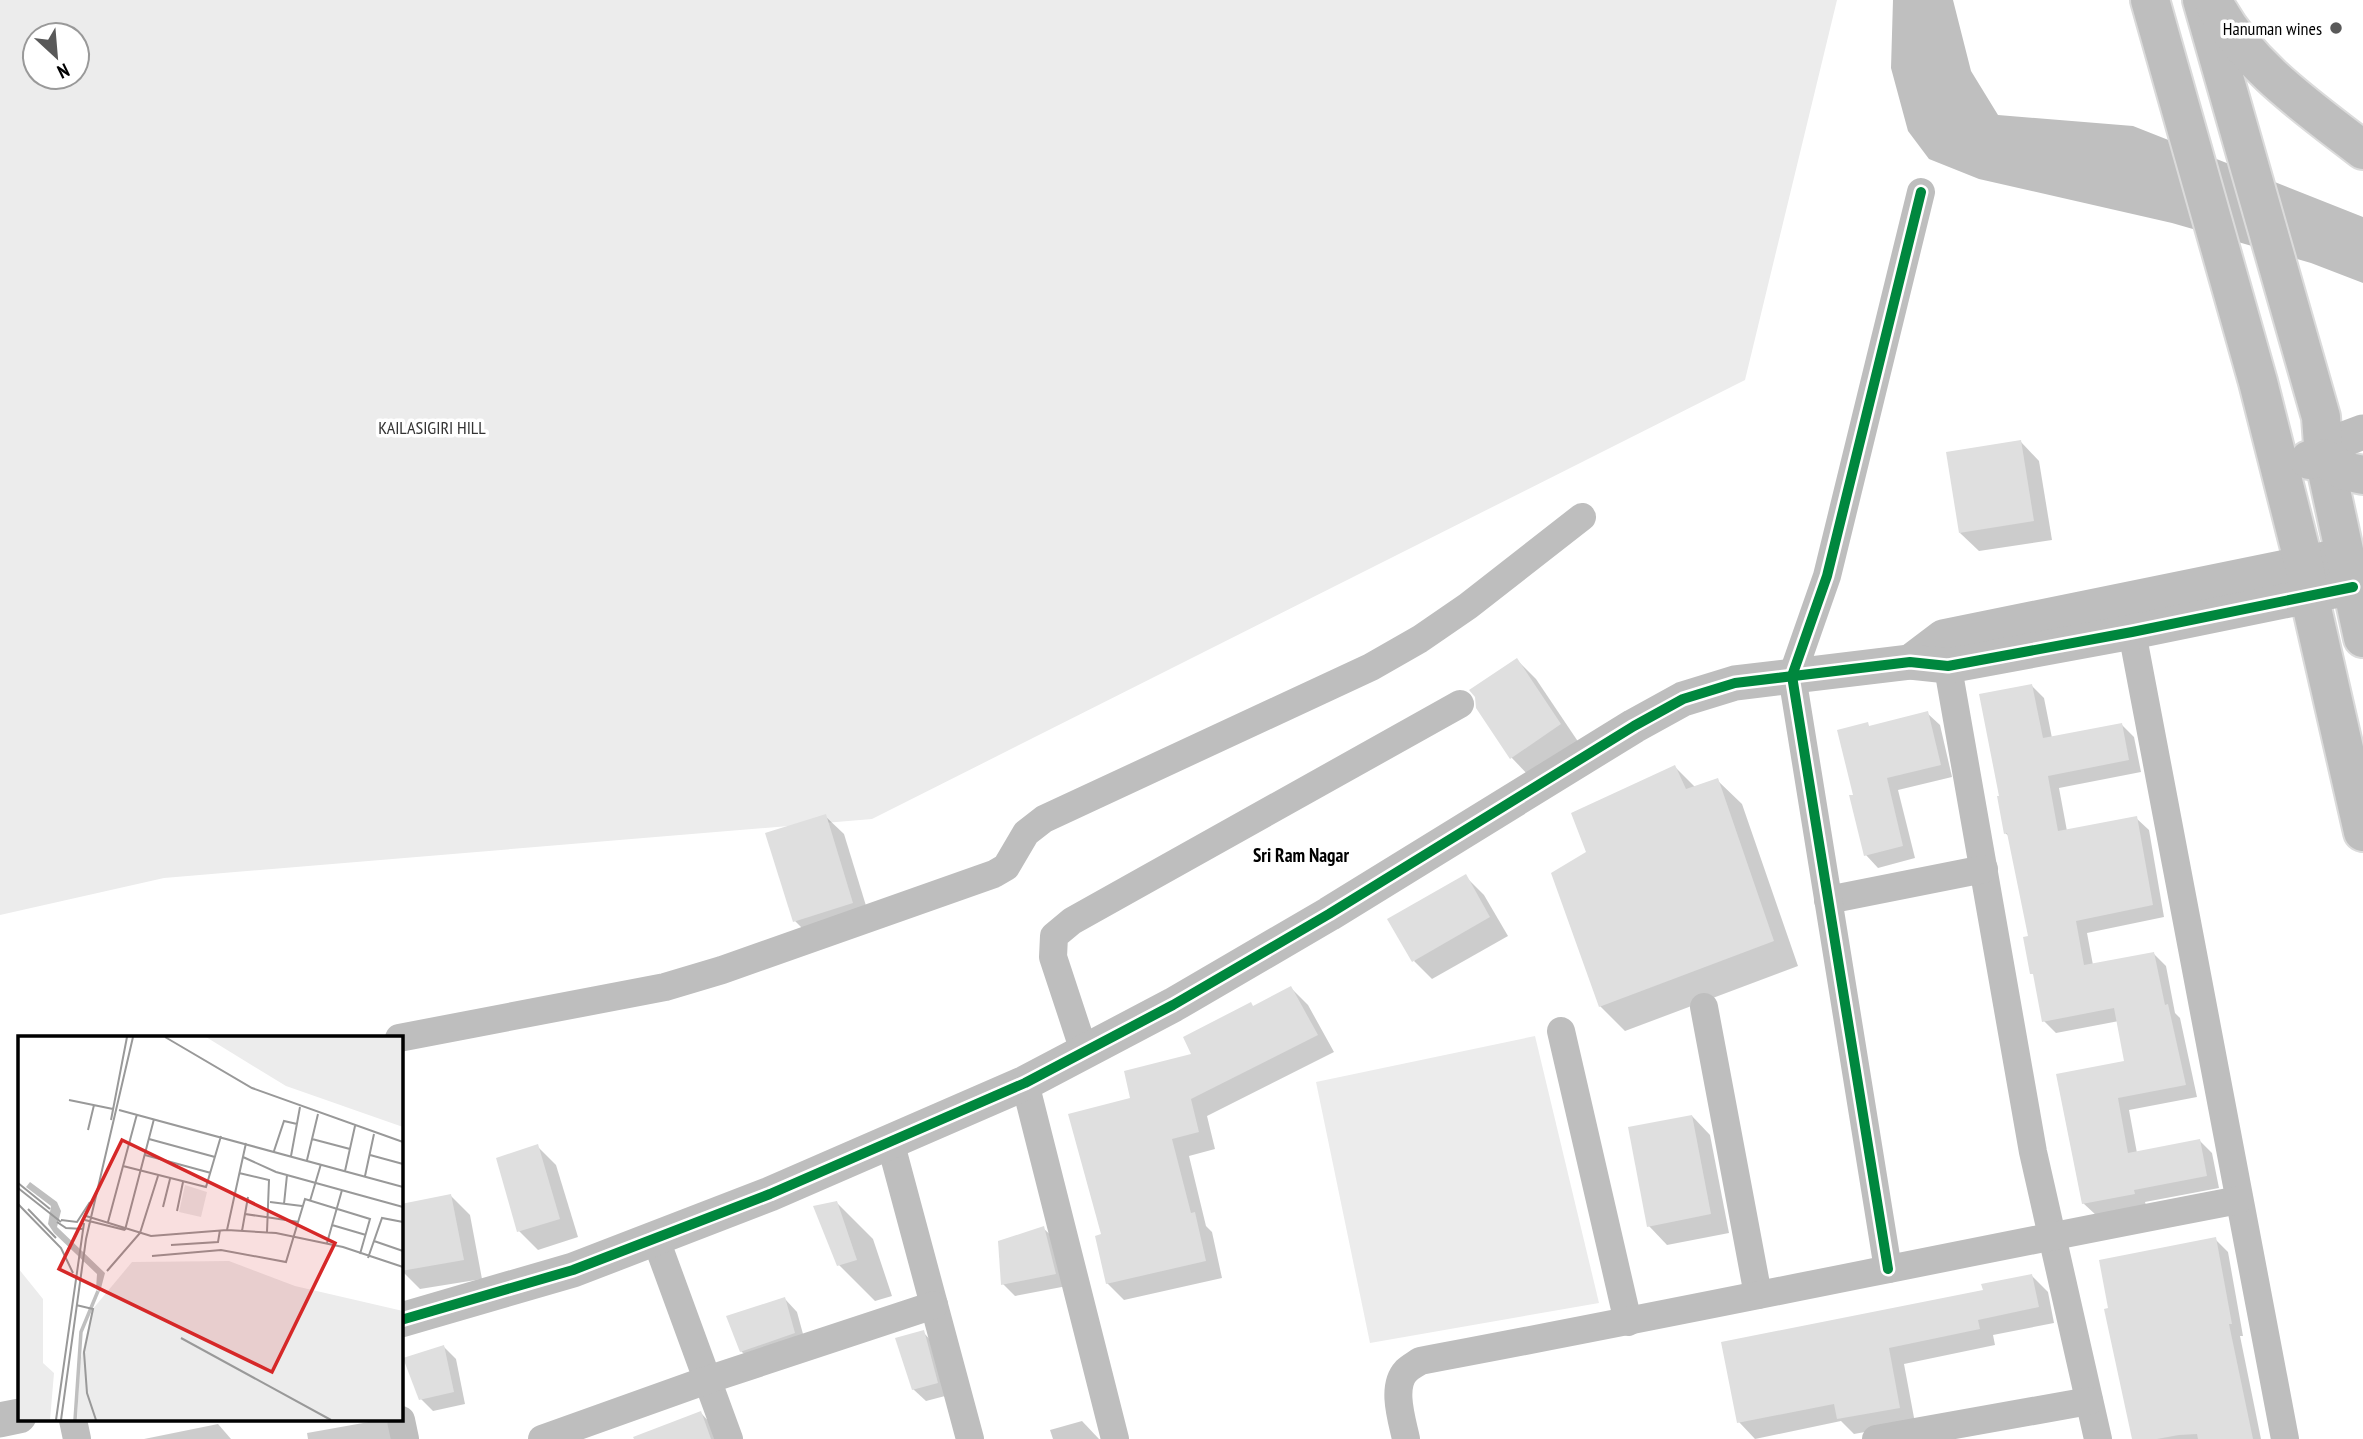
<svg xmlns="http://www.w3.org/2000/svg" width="2363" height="1439" font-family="'PT Sans Narrow',sans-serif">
	<rect width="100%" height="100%" fill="#fff"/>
	<g fill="#ececec" fill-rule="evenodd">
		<path d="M0,0H1837L1745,380L872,819L164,878L0,915ZM35,35H77V77H35Z"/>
		<path d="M1535,1036L1599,1303L1370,1343L1316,1082Z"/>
	</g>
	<path fill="#bfbfbf" d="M1893,0H1953L1971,71L1998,115L2133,126L2363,217V283L2311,263L2172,223L1979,179L1929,159L1908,131L1891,68Z"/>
	<g fill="#0003">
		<path d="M2021,442L2039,461L2052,540L1979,551L1960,533Z"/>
		<path d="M1517,660L1536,679L1579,743L1529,776L1511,757Z"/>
		<path d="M2032,686L2044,698L2052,738L2122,725L2134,737L2141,772L2059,788L2067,831L2136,818L2149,830L2164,917L2087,933L2093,965L2154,954L2166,966L2175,1013L2180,1018L2197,1097L2129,1110L2137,1153L2200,1141L2212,1153L2219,1188L2145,1202L2146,1205L2096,1215L2083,1203L2126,1062L2119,1021L2056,1033L2044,1021L2030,937L2010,837L2005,833Z"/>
		<path d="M1927,713L1940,725L1952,777L1898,790L1915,858L1878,868L1866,855L1855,796L1867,724L1870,727Z"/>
		<path d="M1675,767L1696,788L1717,780L1742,804L1798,966L1625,1031L1600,1006L1588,853Z"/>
		<path d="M825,816L844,834L871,922L814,940L795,921Z"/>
		<path d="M1465,876L1484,895L1508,936L1432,979L1414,961Z"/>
		<path d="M1291,988L1308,1005L1334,1052L1207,1116L1215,1149L1189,1156L1206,1226L1212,1232L1222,1278L1124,1300L1107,1283L1103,1236L1133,1099L1254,1008Z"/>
		<path d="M1692,1116L1710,1135L1729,1233L1667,1245L1649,1226Z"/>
		<path d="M537,1146L556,1165L578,1237L538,1250L519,1231Z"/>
		<path d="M451,1196L470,1215L482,1279L420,1289L401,1270V1206Z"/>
		<path d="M837,1203L873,1239L892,1296L875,1301L839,1265Z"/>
		<path d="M1043,1228L1056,1240L1067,1286L1015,1296L1003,1284Z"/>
		<path d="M2215,1239L2228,1252L2243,1336H2240L2261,1439H2133Z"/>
		<path d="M2032,1276L2048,1292L2054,1323L1993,1335L1995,1345L1904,1364L1915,1423L1854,1434L1841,1421L1755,1439L1739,1422L1985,1291Z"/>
		<path d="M785,1299L797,1312L806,1345L753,1363L741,1351Z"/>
		<path d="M923,1332L935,1345L949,1395L926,1401L913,1389Z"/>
		<path d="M444,1347L456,1359L465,1404L433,1411L421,1399Z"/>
		<path d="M701,1413L713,1426L718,1439H669Z"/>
		<path d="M380,1420H385L403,1439H308L307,1433Z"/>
		<path d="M1082,1421L1099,1439H1053L1050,1430Z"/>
		<path d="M218,1424L231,1439H144Z"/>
	</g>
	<g fill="#dfdfdf">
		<path d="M2021,440L2034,521L1959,533L1946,452Z"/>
		<path d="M1517,658L1561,724L1510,759L1476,708L1475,697L1469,690Z"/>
		<path d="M2032,684L2043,738L2122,723L2129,760L2048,776L2058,831L2137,816L2153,905L2076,921L2084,965L2154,952L2165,1005L2168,1004L2186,1085L2118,1098L2128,1153L2200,1139L2207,1176L2134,1190L2135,1194L2082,1204L2056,1074L2124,1061L2114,1008L2042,1022L2033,974H2030L2023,937L2028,936L2007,833L2004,834L1997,796H1999L1979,694Z"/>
		<path d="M1928,711L1941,765L1887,778L1903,846L1864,856L1849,795H1853L1837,730L1868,722L1869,726Z"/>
		<path d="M1675,765L1686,789L1718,778L1774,941L1599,1007L1551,873L1586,852L1571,813Z"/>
		<path d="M826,814L853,903L793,922L765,833Z"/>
		<path d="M1466,874L1490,917L1412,962L1387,919Z"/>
		<path d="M1291,986L1318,1035L1191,1099L1199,1132L1172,1139L1191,1213L1195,1212L1206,1261L1106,1284L1095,1236L1101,1234L1068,1114L1130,1098L1124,1071L1191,1054L1183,1037L1251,1002L1253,1006Z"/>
		<path d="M1692,1115L1711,1214L1647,1227L1628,1127Z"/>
		<path d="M538,1144L560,1219L517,1232L496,1158Z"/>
		<path d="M451,1194L464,1260L401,1271V1204Z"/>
		<path d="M837,1201L857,1260L837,1266L813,1206Z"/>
		<path d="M1044,1226L1056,1274L1001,1285L998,1241Z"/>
		<path d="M2216,1237L2232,1324H2229L2253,1439H2198L2197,1434L2179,1435L2157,1439H2132L2104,1309L2108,1308L2099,1260Z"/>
		<path d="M2032,1274L2039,1307L1978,1320L1980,1329L1889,1348L1900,1408L1837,1419L1834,1404L1737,1423L1721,1342L1983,1290L1981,1284Z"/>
		<path d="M785,1297L795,1333L740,1352L726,1316Z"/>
		<path d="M924,1330L938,1383L912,1390L895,1338Z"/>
		<path d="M444,1345L454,1392L419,1400L403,1358Z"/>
		<path d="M701,1411L711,1439H634L633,1437Z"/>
	</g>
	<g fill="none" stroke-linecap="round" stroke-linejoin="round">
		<g stroke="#dbdbdb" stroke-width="42">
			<g id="primary">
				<path d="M2150,0L2258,382L2304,564L2309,595L2363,832"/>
				<path d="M2202,0L2321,417L2324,458L2363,638"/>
				<path d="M2215,5C2248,67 2309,108 2363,150"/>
				<path d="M2309,460L2324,458L2344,471L2363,475"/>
			</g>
		</g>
		<g stroke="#bebebe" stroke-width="28">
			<path d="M2132,632L2285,1439"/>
			<path d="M1944,645L2033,1152L2098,1439"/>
			<path d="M1828,900L1984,869"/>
			<path d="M1704,1007L1758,1295"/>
			<path d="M1561,1031L1628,1322"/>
			<path d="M399,1038L665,987L722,970L994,874L1006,867L1026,833L1044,819L1371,667L1420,639L1468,606L1582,517"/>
			<path d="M1084,1051L1053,957L1054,936L1072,921L1460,704"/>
			<path d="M1025,1083L1115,1439"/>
			<path d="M890,1141L970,1439"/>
			<path d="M655,1237L729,1439"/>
			<path d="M1888,1269L1792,676L1827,576L1921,192"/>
			<path d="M73,1420L77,1439"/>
			<path d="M401,1420L405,1439"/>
			<path d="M542,1439L707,1380L934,1305"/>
			<path d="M1406,1439C1402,1420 1391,1387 1406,1371C1410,1367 1416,1364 1420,1361C1694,1310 1966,1252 2239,1200"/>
			<path d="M1876,1439L2089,1401"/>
		</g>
		<g stroke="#bebebe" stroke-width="35">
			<path d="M2324,458L2347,438L2363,432"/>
			<path d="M1910,662L1943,637L2345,555"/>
			<path d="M401,1320L573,1270L770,1194L1025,1083L1173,1005L1329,914L1634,726L1683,699L1735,683L1910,662L1948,666L2132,632L2353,587"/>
			<path d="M0,1420L19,1416"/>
		</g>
		<use href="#primary" stroke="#bebebe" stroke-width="38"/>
		<g stroke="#fff" stroke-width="15">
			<g id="cycleway">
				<path d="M1888,1269L1792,676L1827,576L1921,192"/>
				<path d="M401,1320L573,1270L770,1194L1025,1083L1173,1005L1329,914L1634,726L1683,699L1735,683L1910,662L1948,666L2132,632L2353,587"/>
			</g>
		</g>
		<use href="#cycleway" stroke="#00873e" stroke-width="10"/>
	</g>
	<circle fill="#595959" stroke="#fff" stroke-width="2.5" cx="2336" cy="28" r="7"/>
	<g text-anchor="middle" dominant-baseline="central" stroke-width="7" stroke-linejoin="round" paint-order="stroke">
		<g font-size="18" fill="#000" stroke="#fff" text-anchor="end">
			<text x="2322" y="28">Hanuman wines</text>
		</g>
		<g font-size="18" fill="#333" stroke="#fff">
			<text x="432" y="427">KAILASIGIRI HILL</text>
		</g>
		<g font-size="19" font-weight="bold" fill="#000" stroke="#fff">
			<text x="1301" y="855">Sri Ram Nagar</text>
		</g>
	</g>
	<g transform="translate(18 1036)">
		<rect width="385" height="385" fill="#fff"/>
		<path d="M188,1H385V91L268,50ZM167,149L189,156L183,181L161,176ZM211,225L277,250L385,275V384H59L62,327L74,274L114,226ZM0,232L25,263V327L36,337L32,384H0Z" fill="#ececec"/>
		<path d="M12,146L39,166L43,175L39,191L87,237L82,256L78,253L79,238L36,197L30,188L33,170L8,151Z" fill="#bfbfbf"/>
		<path fill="none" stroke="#bfbfbf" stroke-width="3.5" d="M57,384L63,296L80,255"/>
		<path fill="none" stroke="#999" stroke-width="2" d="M147,1L234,52L385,106M51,64L95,73M101,74L385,151M93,84L109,1M70,94L76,69M131,103L197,121M294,103L332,113M256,115L266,85L279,88M127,119L193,137M352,119L385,128M273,120L282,71M225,121L258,136L385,171M289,124L300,78M105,130L188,151L203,100M327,135L337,90M221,137L251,144L249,196M347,140L356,98M0,147L32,173M0,152L43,186M292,165L303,128M252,166L284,170M0,168L43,212L55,237M266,168L269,139M145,171L152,143M10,173L38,202M159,175L165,146M227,178L281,186M68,180L133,200L209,194L258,197L325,211L385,231M43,184L59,186L72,166M67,184L107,194M39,186L48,192L65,193M90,186L119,78M314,189L348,199M107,194L136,83M209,194L228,107M224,195L230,161M356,205L385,215M309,207L324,154M153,209L200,206L202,194M134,220L203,214L268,226L287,163L352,183L342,218M350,222L364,182L385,186M89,235L122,197L140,140M58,269L75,273L66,316L69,357L78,384M163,302L313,384M38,384L66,187M43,384L68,203L115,1"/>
		<path fill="#d62828" fill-opacity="0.15" stroke="#d62828" stroke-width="3.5" d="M104,104L317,207L254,336L41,233Z"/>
		<rect width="385" height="385" fill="none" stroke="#000" stroke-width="3.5"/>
	</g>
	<g transform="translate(56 56) rotate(154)"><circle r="33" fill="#ffffff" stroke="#999999" stroke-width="2"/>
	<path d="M0-5L12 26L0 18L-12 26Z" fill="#595959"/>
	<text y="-10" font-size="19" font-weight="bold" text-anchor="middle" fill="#000000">N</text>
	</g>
</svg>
